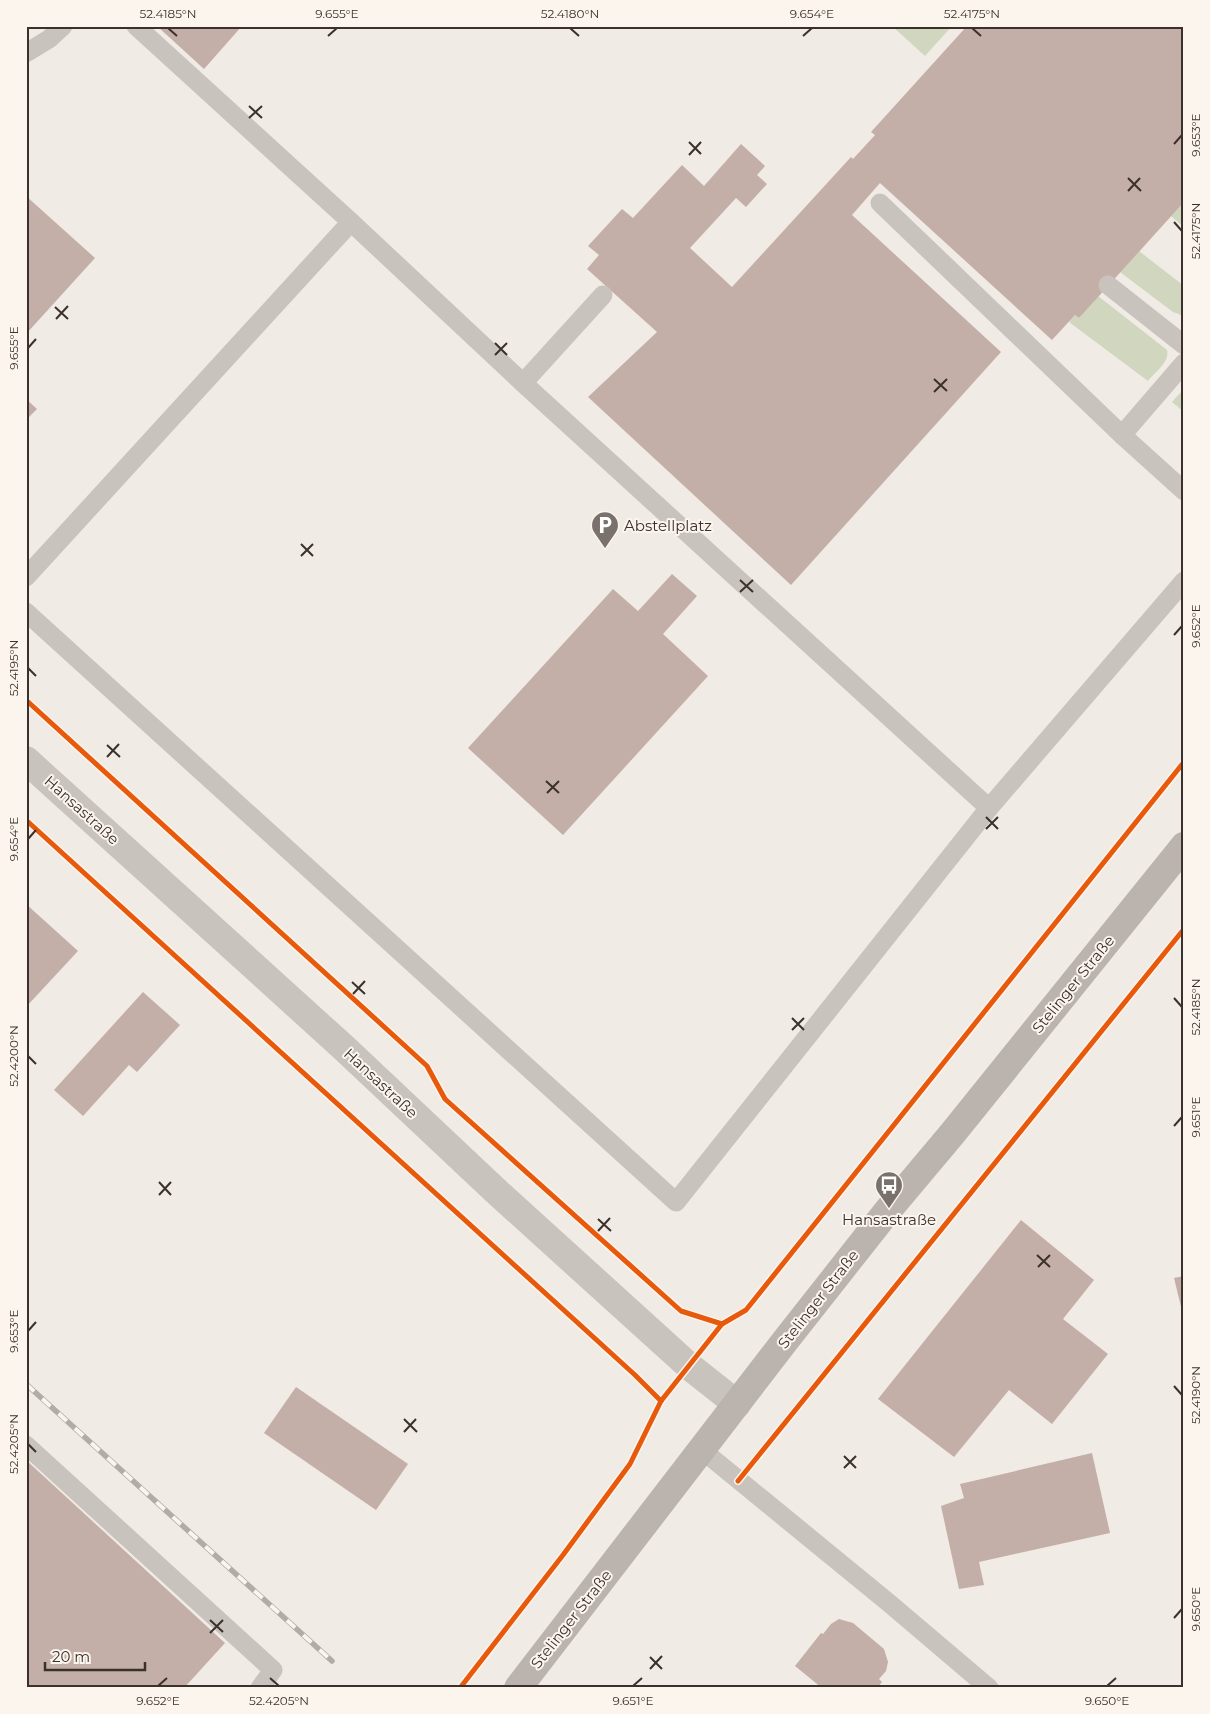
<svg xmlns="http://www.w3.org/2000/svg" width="1210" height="1714" font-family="Montserrat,sans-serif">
	<rect width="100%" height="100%" fill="#f0ebe5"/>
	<g fill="#d1d6bf">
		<path d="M892,26H952L925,56Z"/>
		<path d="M1184,202V227L1171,216Z"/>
		<path d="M1139,251L1184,286V316L1173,312L1120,272Z"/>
		<path d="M1098,296L1167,350C1170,362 1155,372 1148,381L1069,322L1075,315L1079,318Z"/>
		<path d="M1184,389V412L1172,402Z"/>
	</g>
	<g fill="#c3afa7">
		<path d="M157,26H242L204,69Z"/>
		<path d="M967,26H1184V202L1079,318L1075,315L1052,340L880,183L852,215L1001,352L791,585L588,397L657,332L587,269L599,255L588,246L622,209L633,218L682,165L704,186L741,144L765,166L757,175L767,184L746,207L736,198L690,248L732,287L851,157L853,159L875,135L871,132Z"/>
		<path d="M26,196L95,258L26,334Z"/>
		<path d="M26,399L37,409L26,420Z"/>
		<path d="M672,574L697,596L663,634L708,676L563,835L468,748L613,589L638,611Z"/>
		<path d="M26,904L78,951L26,1007Z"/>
		<path d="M143,992L180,1025L137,1072L129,1065L83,1116L54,1090Z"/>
		<path d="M1021,1220L1094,1280L1063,1319L1108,1354L1052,1424L1009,1390L954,1457L878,1399Z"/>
		<path d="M1184,1276V1315H1183L1174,1278Z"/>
		<path d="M296,1387L408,1464L376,1510L264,1433Z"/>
		<path d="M1092,1453L1110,1533L979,1562L984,1585L959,1589L941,1506L964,1498L960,1484Z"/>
		<path d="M26,1460L225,1643L184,1688H26Z"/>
		<path d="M839,1619L853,1623L884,1649L888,1662L886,1671L879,1679L882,1682L877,1688H822L795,1666L821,1633L823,1634L831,1624Z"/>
	</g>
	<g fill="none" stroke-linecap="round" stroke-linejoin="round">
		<g stroke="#c9c3be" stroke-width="19">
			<path d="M136,26L351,222L523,383L989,808"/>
			<path d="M26,53L49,39L63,26"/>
			<path d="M880,203L1122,435L1184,491"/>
			<path d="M1108,285L1184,345"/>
			<path d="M523,383L603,295"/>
			<path d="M1122,435L1184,363"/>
			<path d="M26,577L351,222"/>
			<path d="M26,612L676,1202L989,808L1184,581"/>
			<path d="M26,1445L273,1670L260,1688"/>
			<path d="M702,1450L889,1603L989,1688"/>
		</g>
		<path stroke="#c9c3be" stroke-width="28" d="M26,760L343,1047L497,1192L689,1366L737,1404"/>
		<path stroke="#bab3ae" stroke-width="28" d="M518,1688L785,1341L889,1209L952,1134L1184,846"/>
		<g stroke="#b1aca8" stroke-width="5.5">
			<path id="rail" d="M26,1384L332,1661"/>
		</g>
		<use href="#rail" stroke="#fbf5ee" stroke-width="4" stroke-dasharray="11" stroke-linecap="butt"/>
		<g stroke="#fbf5ee" stroke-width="8">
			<g id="cycleway">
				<path d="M26,700L427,1066L445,1099L681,1311L722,1324"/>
				<path d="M26,820L635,1375L661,1401"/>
				<path d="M738,1481L1184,929"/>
				<path d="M460,1688L563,1555L630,1464L661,1401L722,1324L746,1310L1184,762"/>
			</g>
		</g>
		<use href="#cycleway" stroke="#e8590c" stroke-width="5"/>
	</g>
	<path fill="none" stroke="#3b302b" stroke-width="2" d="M168,28L177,36M570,28L579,36M972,28L981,36M328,36L337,28M803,36L812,28M249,106L262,118M249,118L262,106M689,142L701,154M1174,144L1182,135M689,155L701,142M1128,178L1141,191M1128,191L1140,178M1174,222L1182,231M55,307L68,319M56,319L68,306M495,343L507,355M28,348L36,339M495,355L507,343M934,379L947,391M934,392L947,379M301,544L313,556M301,556L313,544M740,580L753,592M740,592L753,580M1174,635L1182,626M28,668L36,676M107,745L120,757M107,757L119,744M546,781L559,793M547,793L559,781M986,817L998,829M986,829L998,817M28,839L36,830M352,982L365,994M353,994L365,981M1174,998L1182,1007M792,1018L804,1030M792,1030L804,1018M28,1056L36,1064M1174,1126L1182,1117M159,1182L171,1195M159,1195L171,1182M598,1219L611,1231M598,1231L610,1218M1037,1255L1050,1267M1038,1267L1050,1255M28,1331L36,1322M1174,1386L1182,1395M404,1419L417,1432M404,1432L416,1419M28,1444L36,1452M844,1456L856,1468M844,1468L856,1456M1174,1618L1182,1609M210,1620L223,1632M210,1633L223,1620M650,1657L662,1669M650,1669L662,1656M270,1678L279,1686M158,1686L167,1678M633,1686L642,1678M1107,1686L1116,1678"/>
	<defs>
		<g id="parking-pin" transform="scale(1.4375)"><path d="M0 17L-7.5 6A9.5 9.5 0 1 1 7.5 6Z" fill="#7a716c" stroke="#fbf5ee"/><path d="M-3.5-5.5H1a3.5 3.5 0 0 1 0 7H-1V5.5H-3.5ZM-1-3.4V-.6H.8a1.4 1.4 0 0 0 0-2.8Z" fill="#fff"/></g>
		<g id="bus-pin" transform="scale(1.4375)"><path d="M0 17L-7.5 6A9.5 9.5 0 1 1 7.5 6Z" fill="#7a716c" stroke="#fbf5ee"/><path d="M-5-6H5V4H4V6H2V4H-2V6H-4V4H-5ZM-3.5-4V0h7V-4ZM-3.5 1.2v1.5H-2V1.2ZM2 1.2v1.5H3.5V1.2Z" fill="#fff"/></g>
	</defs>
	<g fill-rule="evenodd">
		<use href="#parking-pin" x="605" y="525"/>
		<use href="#bus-pin" x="889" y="1185"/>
	</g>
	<g text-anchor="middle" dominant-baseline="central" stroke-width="4" stroke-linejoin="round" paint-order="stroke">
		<g font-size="15" fill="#3b302b" stroke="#fbf5ee" text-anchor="start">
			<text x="624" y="525">Abstellplatz</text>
			<text x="889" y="1219" text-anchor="middle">Hansastraße</text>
		</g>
		<g font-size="15" fill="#3b302b" stroke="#fbf5ee">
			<text transform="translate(82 810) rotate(42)">Hansastraße</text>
			<text transform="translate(1073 984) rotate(-51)">Stelinger Straße</text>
			<text transform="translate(381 1083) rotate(43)">Hansastraße</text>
			<text transform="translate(818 1299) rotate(-52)">Stelinger Straße</text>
			<text transform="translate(571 1619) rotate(-52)">Stelinger Straße</text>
		</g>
	</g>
	<rect width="1210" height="1714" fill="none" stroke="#fbf5ee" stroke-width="55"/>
	<path d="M45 1662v8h100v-8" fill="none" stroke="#3b302b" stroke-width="2.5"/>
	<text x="52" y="1662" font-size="15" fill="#3b302b" stroke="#fbf5ee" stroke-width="4" paint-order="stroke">20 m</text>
	<rect x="28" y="28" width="1154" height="1658" fill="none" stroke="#3b302b" stroke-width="2"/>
	<g font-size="12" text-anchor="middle" fill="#3b302b">
		<text x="168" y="18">52.4185°N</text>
		<text x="337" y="18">9.655°E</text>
		<text x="570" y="18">52.4180°N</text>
		<text x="812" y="18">9.654°E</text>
		<text x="972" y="18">52.4175°N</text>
		<text transform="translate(1196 135) rotate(-90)" y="4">9.653°E</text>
		<text transform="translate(1196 231) rotate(-90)" y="4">52.4175°N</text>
		<text transform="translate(14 348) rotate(-90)" y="4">9.655°E</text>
		<text transform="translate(1196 626) rotate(-90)" y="4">9.652°E</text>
		<text transform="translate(14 668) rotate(-90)" y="4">52.4195°N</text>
		<text transform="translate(14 839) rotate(-90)" y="4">9.654°E</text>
		<text transform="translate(1196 1007) rotate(-90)" y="4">52.4185°N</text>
		<text transform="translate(14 1056) rotate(-90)" y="4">52.4200°N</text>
		<text transform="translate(1196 1117) rotate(-90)" y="4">9.651°E</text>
		<text transform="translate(14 1331) rotate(-90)" y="4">9.653°E</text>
		<text transform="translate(1196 1395) rotate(-90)" y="4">52.4190°N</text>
		<text transform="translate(14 1444) rotate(-90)" y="4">52.4205°N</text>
		<text transform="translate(1196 1609) rotate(-90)" y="4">9.650°E</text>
		<text x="158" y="1705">9.652°E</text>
		<text x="279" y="1705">52.4205°N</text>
		<text x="633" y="1705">9.651°E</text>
		<text x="1107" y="1705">9.650°E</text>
	</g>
</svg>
